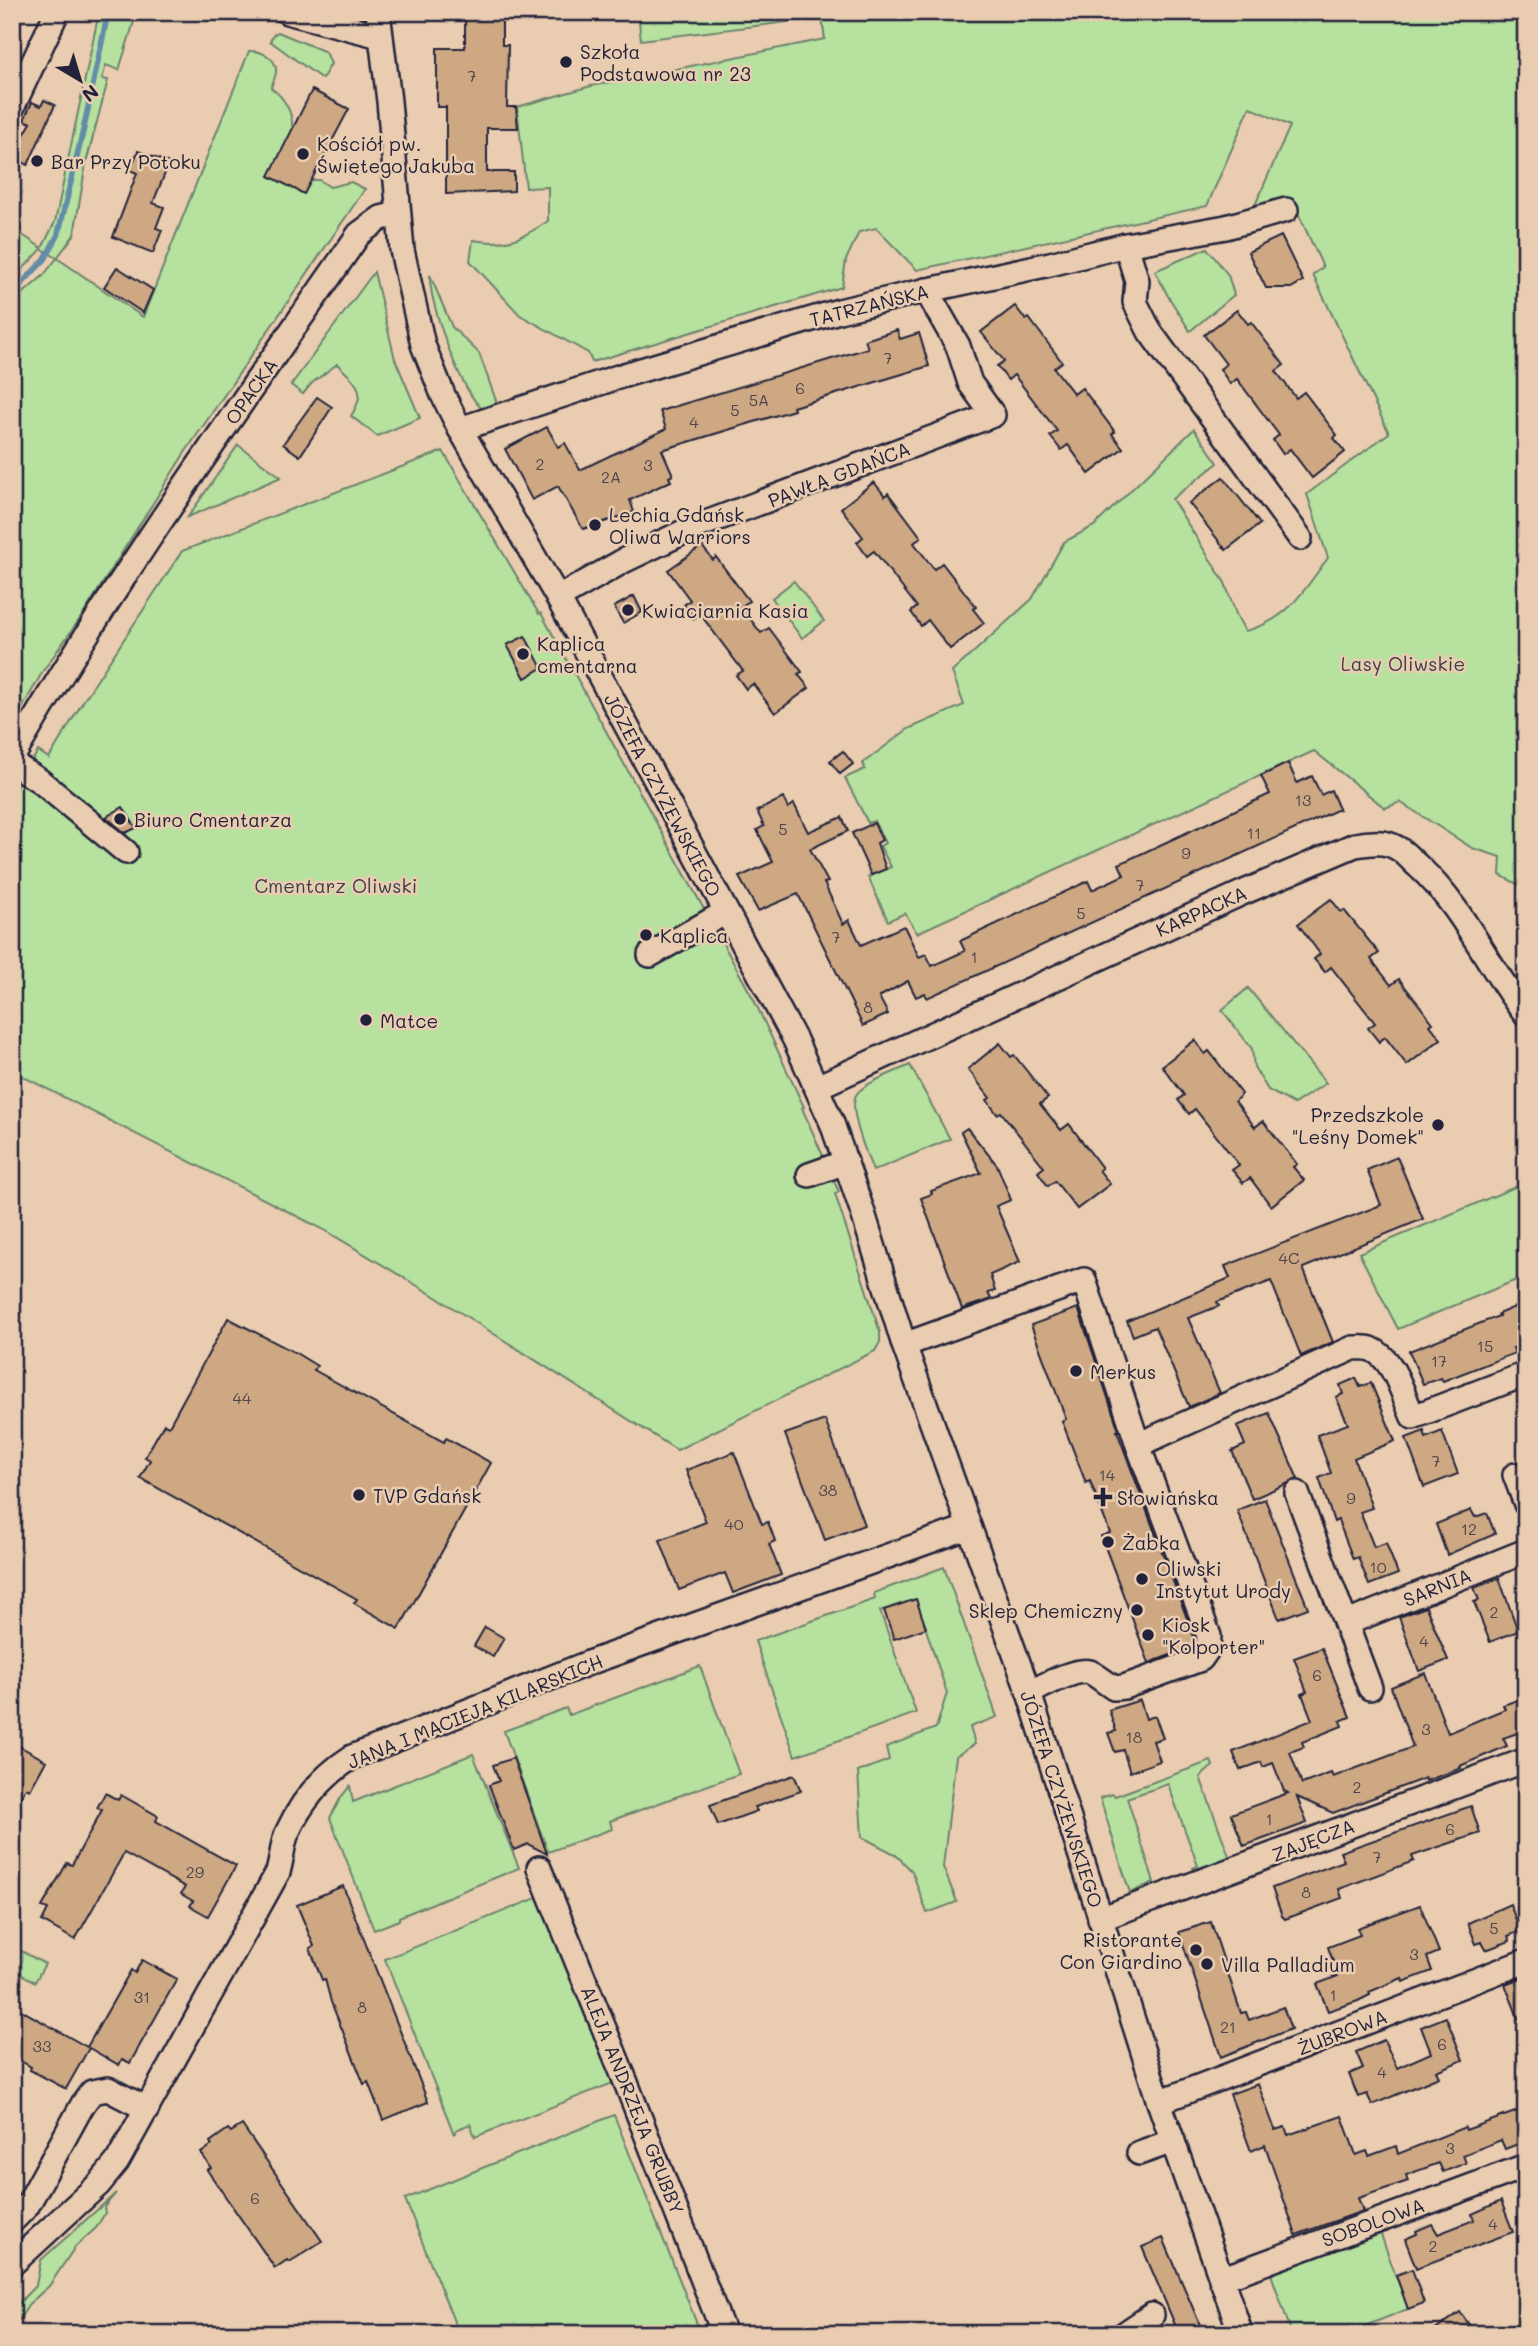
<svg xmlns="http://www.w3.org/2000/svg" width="1538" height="2346" font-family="Mali,sans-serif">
	<rect width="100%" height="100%" fill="#eacdb0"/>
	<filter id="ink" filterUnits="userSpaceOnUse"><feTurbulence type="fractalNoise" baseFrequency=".0143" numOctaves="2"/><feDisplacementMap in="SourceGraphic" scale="14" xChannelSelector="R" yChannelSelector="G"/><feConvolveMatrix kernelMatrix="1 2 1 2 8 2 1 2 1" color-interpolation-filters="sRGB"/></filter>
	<g filter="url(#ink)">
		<g fill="#b6e19f" stroke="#6c826d" stroke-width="2">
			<path d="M99,12H137L119,70L106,65L102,79L108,80L86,163L74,235L57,258L143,317L249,51C260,50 276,57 276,70C277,75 272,83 271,88C284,97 294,113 292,131C290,142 275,165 270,176L304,194L311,180H319L330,187L351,182L365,189L184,454L84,613L43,671L12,726V303L43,276L57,258L42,249L12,280V228L42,248L55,222Z"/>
			<path d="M638,12H787L788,22L641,40Z"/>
			<path d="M821,12H1526V880L1519,885L1500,875L1501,857L1472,848L1400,802L1385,808L1314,751L917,933L905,913L888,921L868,877L891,867L880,846L885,843L874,821L868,823L845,778L865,769L863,763L908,729L964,705L952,672L1032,599L1064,542L1094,526L1194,429L1218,463L1172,499L1225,583L1236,614L1245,631C1289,620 1302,592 1328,558L1307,494L1389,433L1313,275L1323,267L1292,200L1252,212L1290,126L1250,107L1207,206L917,270L876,228L859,232L846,260L842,287L592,362L588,353L520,315L470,261L473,240C507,246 521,239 548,221V187L526,188L517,107L591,86L825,39Z"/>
			<path d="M278,32L326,52L331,64L322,79L270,41L274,34Z"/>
			<path d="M1207,248L1228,275L1234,295L1190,331L1168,296L1155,271Z"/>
			<path d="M374,272L395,359L420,418L377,436L351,416C368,389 356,383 337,364L312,383L303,394L291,385Z"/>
			<path d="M430,275L452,327L479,353L499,409L484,410C462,396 428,301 430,275Z"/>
			<path d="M238,445L281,477L188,517Z"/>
			<path d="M443,451L539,614L541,613L754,1000L804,1107L802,1108L834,1181L839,1192L835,1194L880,1332V1342L875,1351L677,1450L431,1294L326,1231L12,1071V794L38,751L49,758L84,700L182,551Z"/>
			<path d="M794,581L824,621L802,638L772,598Z"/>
			<path d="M1248,988L1326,1083L1294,1104L1268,1090L1254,1067L1252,1049L1222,1010Z"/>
			<path d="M910,1065L950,1139L873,1171C867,1155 848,1110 856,1095C863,1083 896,1072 910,1065Z"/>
			<path d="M1522,1184L1526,1196V1276L1398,1329L1359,1253Z"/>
			<path d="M944,1567L997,1717L970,1727L975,1744L956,1756L943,1867L957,1902L927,1913L912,1871L895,1854L862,1837L858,1772L889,1760L886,1747L936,1728L947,1693L916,1599L880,1611L916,1713L795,1756L755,1641L875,1599L874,1593Z"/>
			<path d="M700,1666L739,1774L610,1821L612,1829L548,1852L504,1731L566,1708L569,1715Z"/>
			<path d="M473,1754L519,1868L399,1917V1920L374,1930L330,1818L341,1797L350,1786L353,1802Z"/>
			<path d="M1211,1761L1213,1766L1200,1777L1232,1864L1198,1874L1193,1868L1198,1866L1168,1784L1127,1798L1154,1882L1130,1893L1100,1798L1113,1794L1115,1796Z"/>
			<path d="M544,1895L618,2081L475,2137L470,2124L456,2130V2133L454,2134L385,1959Z"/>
			<path d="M12,1946L45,1964L35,1982L12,1969Z"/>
			<path d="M614,2115L701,2334H459L405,2199Z"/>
			<path d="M116,2193L104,2207L105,2213L96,2228L75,2247L49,2286L30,2303L12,2330V2310L36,2285L41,2260Z"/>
			<path d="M1380,2232L1408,2309L1345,2334H1292L1270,2271Z"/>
		</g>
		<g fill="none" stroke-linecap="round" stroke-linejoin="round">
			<path stroke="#648ca8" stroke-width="6" d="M12,294L45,259L58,235L84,127L108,12"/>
		</g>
		<g fill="#cda883" stroke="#22223b" stroke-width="2">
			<path d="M465,12H502V45H508L507,107H516L518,128H487V172H514V191L446,194V107H437V48H465Z"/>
			<path d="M312,90L349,109L304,194L269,176Z"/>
			<path d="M44,100L55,105L28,165L12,155L31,123L24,120L32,102L41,106Z"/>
			<path d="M138,151L169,163L153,203L164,207L156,228L162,230L153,253L113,237L137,173L130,170Z"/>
			<path d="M1281,236L1303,281L1291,288H1266L1248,252Z"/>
			<path d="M117,267L153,290L143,313L104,287Z"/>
			<path d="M1015,306L1026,320L1029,318L1062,362L1054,368L1074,394L1082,388L1115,432L1112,434L1123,448L1089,474L1068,445L1061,450L1050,436L1057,431L1014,375L1008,380L997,366L1004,361L981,332Z"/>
			<path d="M1237,310L1248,324L1251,322L1284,365L1276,371L1296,398L1304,392L1337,435L1334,438L1345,452L1312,478L1290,449L1283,454L1273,440L1279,435L1237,379L1230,384L1220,369L1226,364L1204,335Z"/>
			<path d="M897,330L900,339L919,333L929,366L793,407L794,410L662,450L673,475L669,477L671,481L630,500L634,512L583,529L558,486L532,500L505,449L547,427L558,447L565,443L580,470L666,429L660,411L868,348L865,340Z"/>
			<path d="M317,397L332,407L300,456L283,444Z"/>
			<path d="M1223,477L1260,524L1226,550L1189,503Z"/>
			<path d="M874,482L885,496L888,493L921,537L914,543L934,569L942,563L976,607L973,609L984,623L950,649L928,620L921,626L911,612L917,607L874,551L867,556L857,542L863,537L841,508Z"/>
			<path d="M702,546L713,560L716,557L749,601L741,607L761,633L769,628L802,672L798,674L809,688L775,713L753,684L746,689L736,675L743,671L700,614L694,619L684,605L690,600L668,570Z"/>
			<path d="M634,596L642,612L623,623L614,607Z"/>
			<path d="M525,636L542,668L525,678L507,645Z"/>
			<path d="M843,751L853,764L840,774L830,761Z"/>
			<path d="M1288,763L1297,783L1312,776L1321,795L1331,790L1339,809L927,998L925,993L916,997L908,981L879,997L888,1014L863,1026L798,894L758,911L739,877L773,862L757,830L764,826L757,811L783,798L788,808L794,804L808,832L842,817L848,831L810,849L828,882L824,883L843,924L849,920L861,945L904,926L919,957L926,954L932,966L965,951L960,941L1088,881L1092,890L1124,875L1119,864L1270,794L1261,776Z"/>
			<path d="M123,807L136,828L125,833L106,817Z"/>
			<path d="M874,823L882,840L877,843L886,869L871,875L852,833Z"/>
			<path d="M1331,899L1341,912L1344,910L1379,953L1371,959L1391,985L1399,979L1433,1023L1430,1025L1441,1039L1407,1065L1385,1037L1379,1042L1368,1028L1375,1023L1331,967L1325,972L1314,959L1320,954L1298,924Z"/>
			<path d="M1195,1040L1205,1054L1209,1051L1242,1094L1235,1101L1255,1127L1263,1121L1297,1164L1293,1167L1304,1180L1271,1206L1250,1178L1243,1183L1232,1170L1239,1165L1195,1109L1189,1114L1178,1100L1184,1095L1162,1066Z"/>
			<path d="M1000,1043L1011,1057L1014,1055L1048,1098L1040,1104L1061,1130L1069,1124L1102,1168L1099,1170L1110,1184L1077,1209L1055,1181L1048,1186L1038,1172L1044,1167L1001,1112L997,1114L987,1100L990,1098L968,1069Z"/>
			<path d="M967,1128L997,1165L1011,1200L996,1206L1020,1262L990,1275L995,1291L988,1293L991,1299L962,1309L921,1198L932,1194L931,1191L981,1173L961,1132Z"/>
			<path d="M1397,1157L1423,1219L1303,1268L1333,1342L1301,1356L1271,1281L1217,1302L1219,1306L1188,1318L1220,1393L1189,1407L1155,1327L1133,1336L1127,1321L1230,1278L1225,1266L1381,1205L1367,1170Z"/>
			<path d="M1517,1306L1520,1314L1526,1312V1342L1513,1348L1515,1353L1443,1381L1441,1378L1423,1384L1409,1351L1499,1316L1498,1314Z"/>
			<path d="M1078,1308L1119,1431H1117L1195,1640L1192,1647L1149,1663L1101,1536L1110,1533L1090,1481L1086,1483L1062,1421L1066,1419L1031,1325Z"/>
			<path d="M228,1318L296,1353L317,1366L314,1370L444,1442L446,1438L491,1463L399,1629L354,1603L357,1599L140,1478L150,1460L145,1457L164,1424L169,1426Z"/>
			<path d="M1356,1378L1360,1387L1371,1383L1395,1441L1354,1458L1372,1508L1360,1512L1374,1547L1386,1543L1398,1574L1369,1585L1358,1557L1353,1559L1338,1520L1334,1522L1319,1478L1331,1473L1317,1435L1348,1424L1336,1397L1343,1394L1340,1385Z"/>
			<path d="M1269,1413L1298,1479L1252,1499L1232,1451L1245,1445L1237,1426Z"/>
			<path d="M825,1420L864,1525L825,1540L785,1434Z"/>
			<path d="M1424,1431L1426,1438L1442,1431L1458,1474L1424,1487L1406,1438Z"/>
			<path d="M734,1452L762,1524L768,1522L775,1541L769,1544L781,1575L733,1593L725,1573L679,1590L660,1540L706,1522L686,1470Z"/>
			<path d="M1265,1499L1308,1608L1279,1619L1237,1510Z"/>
			<path d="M1471,1510L1475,1517L1487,1513L1495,1534L1447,1555L1436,1524Z"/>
			<path d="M1499,1578L1518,1631L1490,1642L1474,1602L1479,1600L1474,1588Z"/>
			<path d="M916,1599L926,1628L894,1639L884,1610Z"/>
			<path d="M1426,1607L1448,1660L1419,1671L1399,1617Z"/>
			<path d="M485,1627L504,1638L493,1657L474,1646Z"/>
			<path d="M1322,1648L1350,1717L1340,1721L1342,1726L1302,1742L1304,1747L1290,1752L1302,1784L1331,1773L1333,1777L1413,1747L1391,1687L1425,1673L1448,1733L1505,1709L1503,1705L1526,1697V1730L1503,1738L1507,1746L1460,1766L1461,1768L1426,1781L1425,1778L1333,1813L1297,1797L1307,1823L1244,1846L1231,1814L1288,1793L1284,1791L1273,1763L1263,1767L1261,1762L1240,1770L1233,1752L1312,1720L1302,1694L1307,1692L1294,1658Z"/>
			<path d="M1140,1700L1146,1719L1155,1716L1163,1738L1153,1741L1160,1761L1130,1772L1123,1750L1115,1752L1108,1733L1116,1731L1109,1710Z"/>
			<path d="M12,1742L46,1761L30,1790L26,1788L12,1813Z"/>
			<path d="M513,1758L531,1808L547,1854L528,1844L514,1850L489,1785L499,1781L493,1765Z"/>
			<path d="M794,1775L801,1791L755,1807L757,1811L718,1825L710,1805Z"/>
			<path d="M105,1793L118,1800L121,1795L158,1816L156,1821L236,1866L208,1916L190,1906L193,1901L181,1894L185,1887L124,1853L75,1940L42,1921L48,1909L42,1907L67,1863L72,1865L102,1810L97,1808Z"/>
			<path d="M1471,1806L1480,1833L1412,1856L1414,1861L1339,1889L1342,1898L1285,1919L1282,1916L1272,1888L1344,1861L1340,1852Z"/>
			<path d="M343,1886L428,2102L383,2120L368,2082L364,2084L331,2002L325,1979L322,1980L310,1948L314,1946L297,1905Z"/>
			<path d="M1510,1904L1520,1931L1508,1936L1510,1941L1486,1950L1482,1942L1476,1944L1468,1923Z"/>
			<path d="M1420,1905L1439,1952L1427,1957L1432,1971L1403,1982L1402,1978L1369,1992L1370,1995L1358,2001L1328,2011L1317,1984L1338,1976L1328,1947L1360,1935L1357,1928Z"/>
			<path d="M1211,1922L1241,2013L1246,2012L1249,2020L1283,2007L1291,2029L1221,2057L1179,1932Z"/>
			<path d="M142,1960L177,1979L130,2063L122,2059L119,2065L89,2048L66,2089L30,2070L31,2067L12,2056V2005L87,2047L131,1970L135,1973Z"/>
			<path d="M1526,1976V2035H1525L1505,1984Z"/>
			<path d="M1446,2017L1463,2060L1436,2071L1439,2077L1372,2105L1367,2094L1358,2097L1349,2074L1363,2068L1356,2052L1384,2040L1397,2068L1431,2053L1421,2027Z"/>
			<path d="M1258,2084L1275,2130L1285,2127L1288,2135L1342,2116L1356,2155L1367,2151L1369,2156L1396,2146L1398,2154L1465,2127L1466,2130L1526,2108V2141L1505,2149L1501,2140L1463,2155L1466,2163L1443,2172L1439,2163L1406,2175L1408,2181L1358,2198L1363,2211L1296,2235L1265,2145L1251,2151L1230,2094Z"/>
			<path d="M242,2125L322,2241L296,2258L289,2262L287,2260L275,2268L207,2170L211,2168L201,2153L212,2145L210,2142L228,2129L231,2132Z"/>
			<path d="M1501,2201L1513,2232L1416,2268L1405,2239L1417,2234L1416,2231L1432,2224L1438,2234L1474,2220L1472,2214Z"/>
			<path d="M1163,2238L1204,2334H1179L1142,2247Z"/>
			<path d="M1412,2269L1424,2303L1408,2309L1396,2275Z"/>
			<path d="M1460,2312L1476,2334H1430Z"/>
		</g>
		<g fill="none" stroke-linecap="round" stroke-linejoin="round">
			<g stroke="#22223b" stroke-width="28">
				<g id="minor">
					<path d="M287,12L380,36"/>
					<path d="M378,12L389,101L402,250L423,345L443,395L460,429L558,598L795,1040L832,1123L863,1213L904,1345L1029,1693L1159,2102L1241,2334"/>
					<path d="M12,108L57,12"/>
					<path d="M1126,245L1137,281L1135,302L1150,332L1300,538"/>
					<path d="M460,429L621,376L839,311L910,294L1050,264L1126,245L1226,227L1286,210"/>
					<path d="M558,598L625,560L690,529L993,415L970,383L958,346L926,290"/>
					<path d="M12,758C117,576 240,406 359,234L381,218L398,214"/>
					<path d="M12,763L40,781L126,852"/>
					<path d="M650,955L726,912"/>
					<path d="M817,1087L1242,893L1355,845C1369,843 1384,840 1397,848C1405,852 1411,860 1418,866C1464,908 1488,967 1526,1015"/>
					<path d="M809,1175L846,1162"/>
					<path d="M904,1345L1084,1280L1138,1445L1353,1348C1359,1348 1366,1347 1371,1349C1395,1359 1403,1396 1413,1417L1526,1374"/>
					<path d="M1515,1475L1526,1504"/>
					<path d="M1297,1493L1370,1688"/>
					<path d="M1347,1623L1526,1551"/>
					<path d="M1029,1693C1043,1686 1075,1668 1090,1672C1097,1675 1107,1684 1114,1688L1124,1687L1201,1659L1208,1649L1209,1636L1138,1445"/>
					<path d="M539,1868L625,2080L724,2334"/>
					<path d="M1100,1919L1526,1760"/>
					<path d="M1159,2102L1526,1961"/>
					<path d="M1139,2153L1173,2141"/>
					<path d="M12,2221L27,2206L83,2104L92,2092L108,2089L147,2109"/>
					<path d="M12,2264L99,2184L117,2162L278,1872C282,1859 282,1845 287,1833C301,1802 324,1775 352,1757L591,1662L969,1527"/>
					<path d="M1221,2279L1526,2166"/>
					<path d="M1124,2334L1152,2315"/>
				</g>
			</g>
			<use href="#minor" stroke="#eacdb0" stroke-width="23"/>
		</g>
	</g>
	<g fill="#22223b" stroke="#eacdb0" stroke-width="2.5">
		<circle cx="566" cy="62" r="7"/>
		<circle cx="303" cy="154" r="7"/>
		<circle cx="37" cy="161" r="7"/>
		<circle cx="595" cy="525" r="7"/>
		<circle cx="628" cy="610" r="7"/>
		<circle cx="523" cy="654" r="7"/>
		<circle cx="120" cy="819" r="7"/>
		<circle cx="646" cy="935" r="7"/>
		<circle cx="366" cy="1020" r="7"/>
		<circle cx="1438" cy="1125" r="7"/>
		<circle cx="1076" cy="1371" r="7"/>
		<circle cx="359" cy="1495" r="7"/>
		<path d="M1099.5 1486.5h7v7h7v7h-7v7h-7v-7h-7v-7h7z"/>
		<circle cx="1108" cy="1542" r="7"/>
		<circle cx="1142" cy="1579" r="7"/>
		<circle cx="1137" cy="1610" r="7"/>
		<circle cx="1148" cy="1635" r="7"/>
		<circle cx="1196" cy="1950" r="7"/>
		<circle cx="1207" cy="1964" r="7"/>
	</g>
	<g text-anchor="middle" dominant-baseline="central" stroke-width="5" stroke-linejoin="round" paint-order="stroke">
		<g font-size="16" fill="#4d444d">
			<text x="472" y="75">7</text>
			<text x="888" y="357">7</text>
			<text x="800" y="387">6</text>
			<text x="759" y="399">5A</text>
			<text x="735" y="409">5</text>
			<text x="694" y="421">4</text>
			<text x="540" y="463">2</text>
			<text x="648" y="464">3</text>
			<text x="611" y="476">2A</text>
			<text x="1303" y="799">13</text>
			<text x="783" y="828">5</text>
			<text x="1254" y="832">11</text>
			<text x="1186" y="852">9</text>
			<text x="1140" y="884">7</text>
			<text x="1081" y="912">5</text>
			<text x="836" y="936">7</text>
			<text x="974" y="956">1</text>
			<text x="868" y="1006">8</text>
			<text x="1289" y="1257">4C</text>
			<text x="1485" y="1345">15</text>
			<text x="1439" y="1360">17</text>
			<text x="242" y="1397">44</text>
			<text x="1436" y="1460">7</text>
			<text x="1107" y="1474">14</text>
			<text x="828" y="1489">38</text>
			<text x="1351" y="1497">9</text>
			<text x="734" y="1523">40</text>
			<text x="1469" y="1528">12</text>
			<text x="1378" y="1566">10</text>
			<text x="1494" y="1611">2</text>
			<text x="1424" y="1640">4</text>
			<text x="1317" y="1674">6</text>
			<text x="1426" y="1728">3</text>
			<text x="1134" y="1736">18</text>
			<text x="1357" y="1786">2</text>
			<text x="1269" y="1818">1</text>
			<text x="1450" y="1828">6</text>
			<text x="1377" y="1856">7</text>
			<text x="195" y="1871">29</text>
			<text x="1306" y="1891">8</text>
			<text x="1494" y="1927">5</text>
			<text x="1414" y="1953">3</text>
			<text x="1333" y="1994">1</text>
			<text x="142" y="1996">31</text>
			<text x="362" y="2006">8</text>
			<text x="1228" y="2026">21</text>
			<text x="1442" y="2043">6</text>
			<text x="42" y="2045">33</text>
			<text x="1382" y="2071">4</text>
			<text x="1450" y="2147">3</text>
			<text x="255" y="2197">6</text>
			<text x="1493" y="2223">4</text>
			<text x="1433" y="2245">2</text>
		</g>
		<g font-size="19" fill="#22223b" stroke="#eacdb0" text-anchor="start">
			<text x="580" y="51">Szkoła<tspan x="580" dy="22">Podstawowa nr 23</tspan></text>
			<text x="317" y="143">Kościół pw.<tspan x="317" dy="22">Świętego Jakuba</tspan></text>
			<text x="51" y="161">Bar Przy Potoku</text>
			<text x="609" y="514">Lechia Gdańsk<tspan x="609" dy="22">Oliwa Warriors</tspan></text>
			<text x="642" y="610">Kwiaciarnia Kasia</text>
			<text x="537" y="643">Kaplica<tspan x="537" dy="22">cmentarna</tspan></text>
			<text x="134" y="819">Biuro Cmentarza</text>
			<text x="660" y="935">Kaplica</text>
			<text x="380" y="1020">Matce</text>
			<text x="1424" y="1114" text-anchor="end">Przedszkole<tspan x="1424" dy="22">"Leśny Domek"</tspan></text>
			<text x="1090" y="1371">Merkus</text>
			<text x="373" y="1495">TVP Gdańsk</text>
			<text x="1117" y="1497">Słowiańska</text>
			<text x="1122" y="1542">Żabka</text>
			<text x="1156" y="1568">Oliwski<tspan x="1156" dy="22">Instytut Urody</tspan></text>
			<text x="1123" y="1610" text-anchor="end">Sklep Chemiczny</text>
			<text x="1162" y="1624">Kiosk<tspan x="1162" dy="22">"Kolporter"</tspan></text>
			<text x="1182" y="1939" text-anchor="end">Ristorante<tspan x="1182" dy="22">Con Giardino</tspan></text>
			<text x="1221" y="1964">Villa Palladium</text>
		</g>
		<g font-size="19" fill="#22223b" stroke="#eacdb0">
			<text transform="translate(869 305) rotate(-14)">TATRZAŃSKA</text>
			<text transform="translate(251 391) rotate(-55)">OPACKA</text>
			<text transform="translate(839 474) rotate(-21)">PAWŁA GDAŃCA</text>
			<text transform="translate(663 795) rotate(62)">JÓZEFA CZYŻEWSKIEGO</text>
			<text transform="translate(1201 911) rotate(-24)">KARPACKA</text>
			<text transform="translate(1437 1587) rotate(-22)">SARNIA</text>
			<text transform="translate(475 1711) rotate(-22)">JANA I MACIEJA KILARSKICH</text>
			<text transform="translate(1062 1799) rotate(72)">JÓZEFA CZYŻEWSKIEGO</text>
			<text transform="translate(1313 1840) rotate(-21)">ZAJĘCZA</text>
			<text transform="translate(1342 2032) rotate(-21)">ŻUBROWA</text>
			<text transform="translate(633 2100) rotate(68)">ALEJA ANDRZEJA GRUBBY</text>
			<text transform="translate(1373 2222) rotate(-20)">SOBOLOWA</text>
		</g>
		<g font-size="19" fill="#383f4a" stroke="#eacdb0">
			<text x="1403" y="663">Lasy Oliwskie</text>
			<text x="336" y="885">Cmentarz Oliwski</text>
		</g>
	</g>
	<rect width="1538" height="2346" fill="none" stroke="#eacdb0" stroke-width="42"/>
	<rect x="21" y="21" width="1496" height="2304" fill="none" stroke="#22223b" stroke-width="2.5" filter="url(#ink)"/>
	<g transform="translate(80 80) rotate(142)" stroke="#eacdb0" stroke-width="5" paint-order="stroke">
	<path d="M0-5L12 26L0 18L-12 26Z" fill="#22223b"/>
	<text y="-10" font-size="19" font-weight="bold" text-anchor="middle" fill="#22223b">N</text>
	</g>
</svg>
